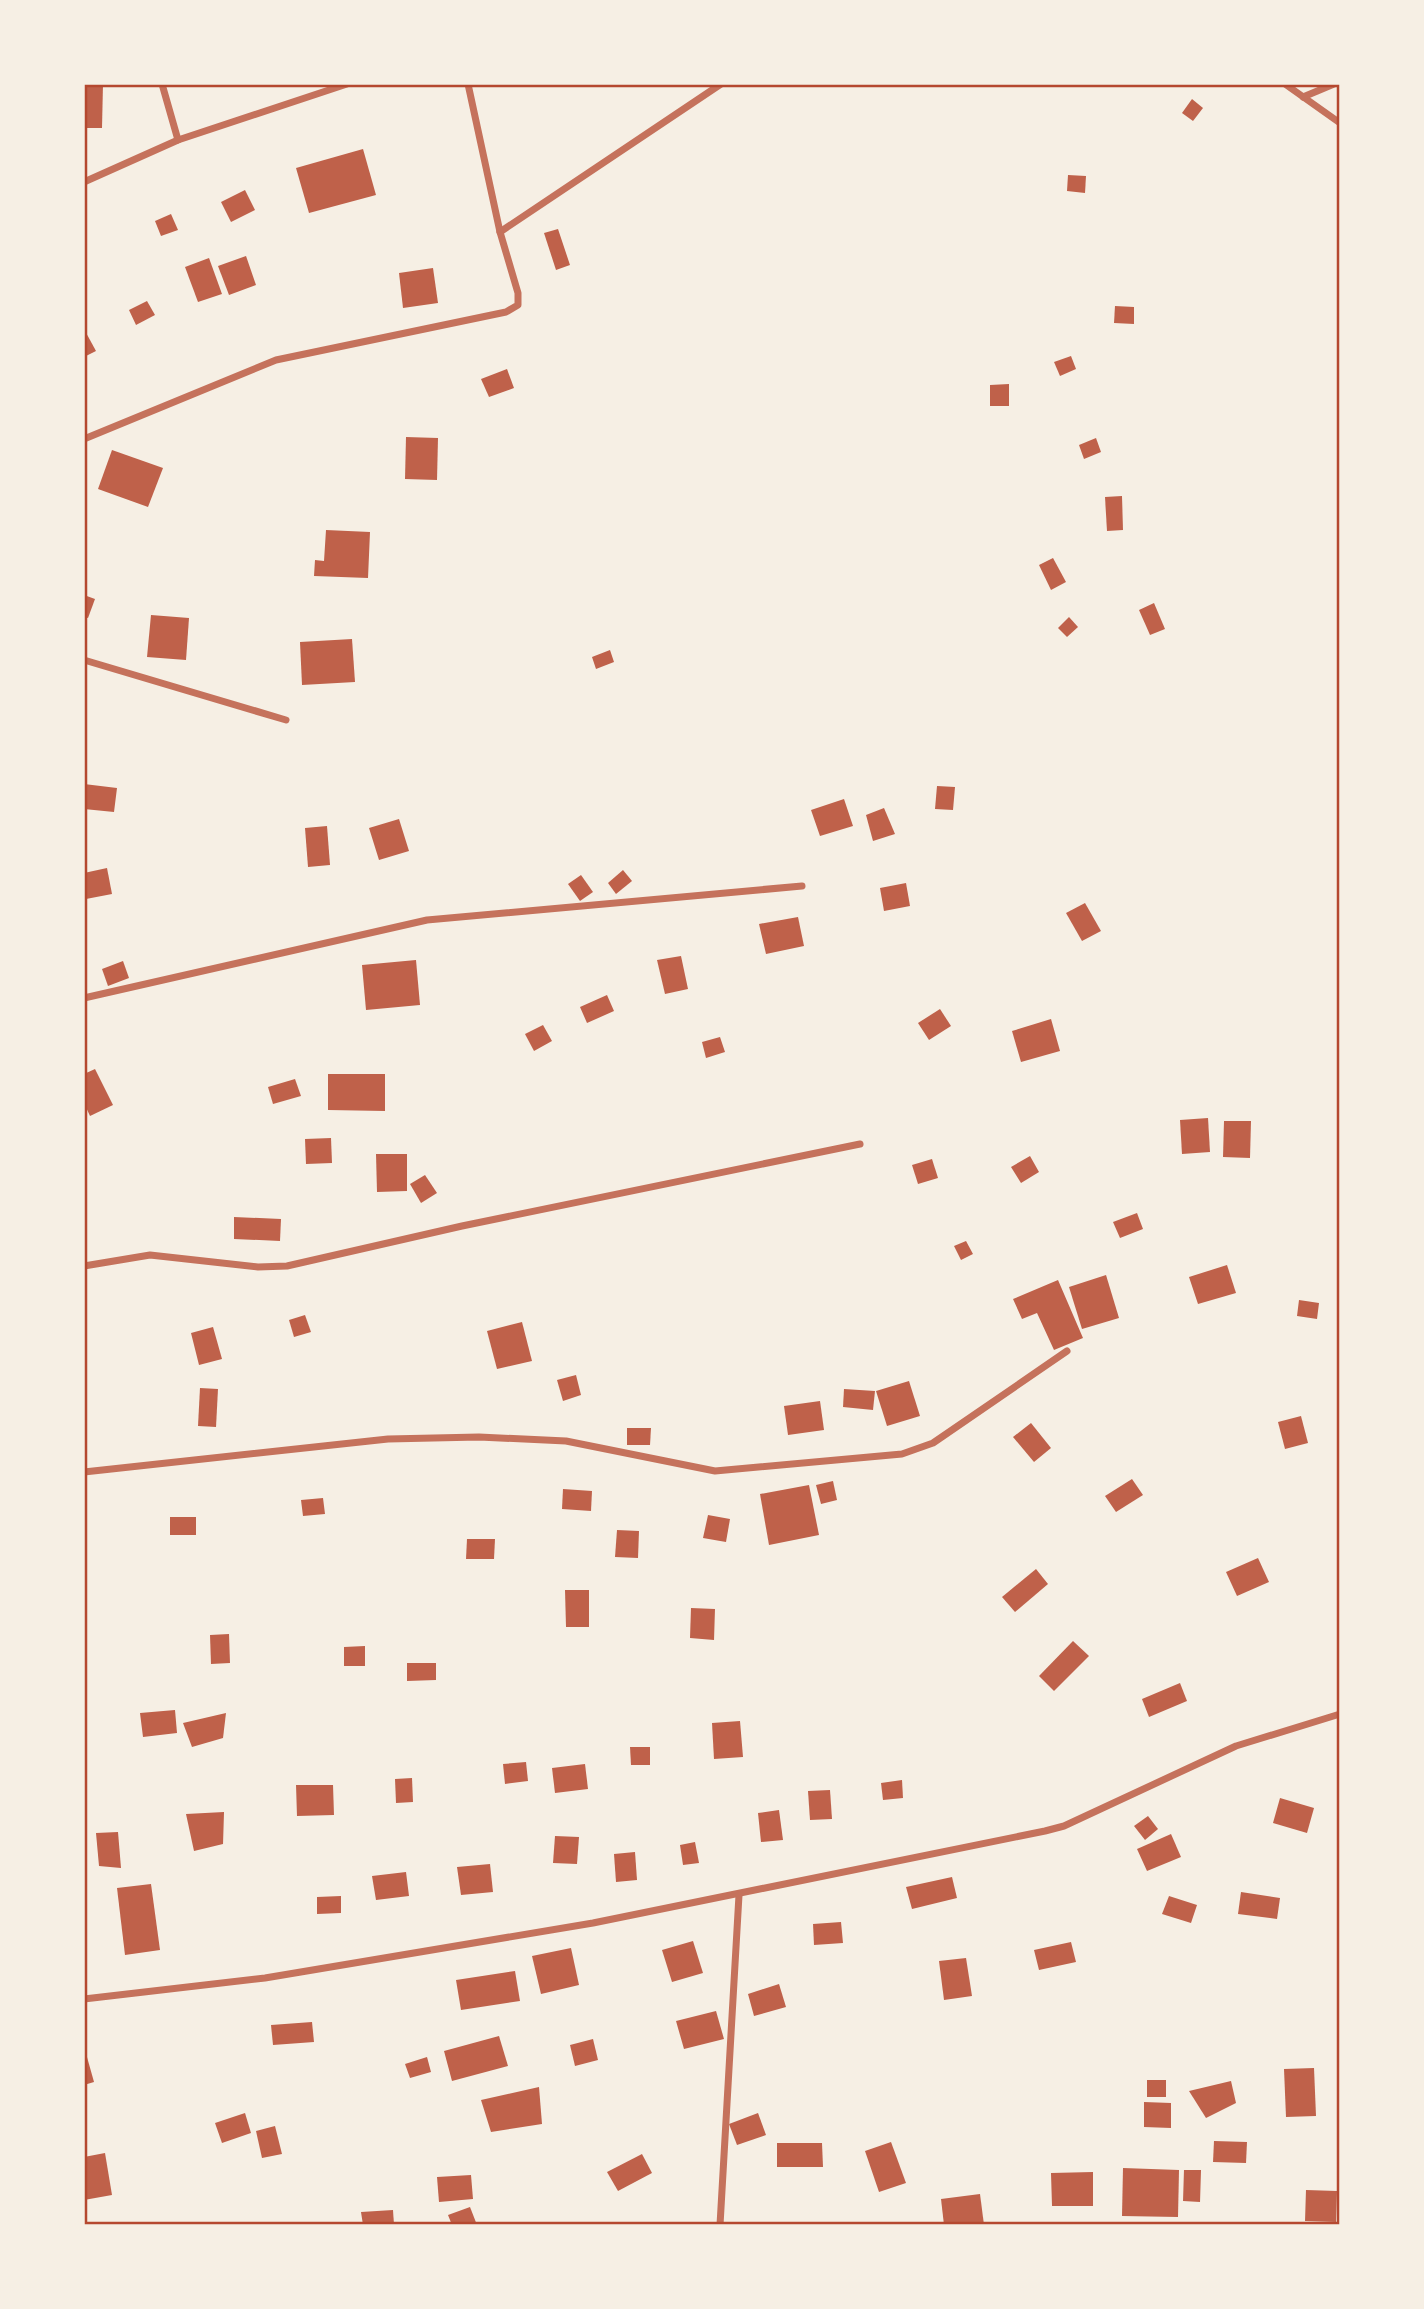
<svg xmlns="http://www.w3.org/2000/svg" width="1424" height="2309" font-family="'Roboto Serif',serif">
	<rect width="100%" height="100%" fill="#f6efe4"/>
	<g fill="#bf614a">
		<path d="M84,84H103L102,128H84Z"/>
		<path d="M1192,99L1203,108L1193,121L1182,113Z"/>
		<path d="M363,149L376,195L309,213L296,168Z"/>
		<path d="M1068,175L1086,176L1085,193L1067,191Z"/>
		<path d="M245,190L255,210L231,222L221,202Z"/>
		<path d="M171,214L178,230L161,236L155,221Z"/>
		<path d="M558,229L570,265L556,270L544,233Z"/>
		<path d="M246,256L256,285L229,295L218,266Z"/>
		<path d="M209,258L222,294L198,302L185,267Z"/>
		<path d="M433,268L438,303L403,308L399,273Z"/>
		<path d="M147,301L155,315L136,325L129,310Z"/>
		<path d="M1115,306L1134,307V324L1114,323Z"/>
		<path d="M84,329L96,351L84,357Z"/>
		<path d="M1071,356L1076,369L1060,376L1054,362Z"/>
		<path d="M507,369L514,388L489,397L481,379Z"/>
		<path d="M1009,384V406H990V385Z"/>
		<path d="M406,437L438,438L437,480L405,479Z"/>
		<path d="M1096,438L1101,452L1084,459L1079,445Z"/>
		<path d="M112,450L163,468L148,507L98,489Z"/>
		<path d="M1122,496L1123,530L1107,531L1105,497Z"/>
		<path d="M326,530L370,532L368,578L314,576L315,560L324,561Z"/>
		<path d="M1053,558L1066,582L1051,590L1039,565Z"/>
		<path d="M84,595L95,599L88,618L84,617Z"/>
		<path d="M1154,603L1165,629L1150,635L1139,610Z"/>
		<path d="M151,615L189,618L186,660L147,657Z"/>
		<path d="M1069,617L1078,627L1067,637L1058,628Z"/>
		<path d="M352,639L355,682L302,685L300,642Z"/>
		<path d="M610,650L614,662L596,669L592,657Z"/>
		<path d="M84,784L117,788L114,812L84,809Z"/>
		<path d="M937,786L955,787L953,810L935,809Z"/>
		<path d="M844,799L853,826L820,836L811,810Z"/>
		<path d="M884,808L895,834L873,841L866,815Z"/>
		<path d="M399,819L409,851L379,860L369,828Z"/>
		<path d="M327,826L330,865L308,867L305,828Z"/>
		<path d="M107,868L112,894L86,899L84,873Z"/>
		<path d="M623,870L632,881L616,894L608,883Z"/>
		<path d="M581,875L593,892L580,901L568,884Z"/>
		<path d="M906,883L910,906L884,911L880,888Z"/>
		<path d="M1085,903L1101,931L1082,941L1066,913Z"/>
		<path d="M798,917L804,946L766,954L759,924Z"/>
		<path d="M681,956L688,989L665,994L657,960Z"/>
		<path d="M416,960L420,1005L366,1010L362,965Z"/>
		<path d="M123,961L129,978L108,986L102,969Z"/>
		<path d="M607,995L614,1011L587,1023L580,1007Z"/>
		<path d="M940,1009L951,1026L929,1040L918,1023Z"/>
		<path d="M1051,1019L1060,1051L1021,1062L1012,1031Z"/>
		<path d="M543,1025L552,1041L534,1051L525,1034Z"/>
		<path d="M720,1037L725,1052L706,1058L702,1042Z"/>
		<path d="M95,1069L113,1105L90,1116L84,1103V1074Z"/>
		<path d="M328,1074H385V1111L328,1110Z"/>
		<path d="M295,1079L301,1096L273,1104L268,1087Z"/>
		<path d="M1208,1118L1210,1152L1182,1154L1180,1120Z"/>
		<path d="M1224,1121H1251L1250,1158L1223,1157Z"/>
		<path d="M331,1138L332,1163L306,1164L305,1139Z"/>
		<path d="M376,1154H407V1191L377,1192Z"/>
		<path d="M1030,1156L1039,1172L1021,1183L1011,1167Z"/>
		<path d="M932,1159L938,1178L918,1184L912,1165Z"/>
		<path d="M425,1175L437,1193L421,1203L410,1184Z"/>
		<path d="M1137,1213L1143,1229L1120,1238L1113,1222Z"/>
		<path d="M234,1217L281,1219L280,1241L234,1239Z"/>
		<path d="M966,1241L973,1254L961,1260L954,1246Z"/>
		<path d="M1227,1265L1236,1293L1198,1304L1189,1277Z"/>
		<path d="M1106,1275L1119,1318L1082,1329L1069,1287Z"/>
		<path d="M1058,1280L1083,1338L1054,1350L1037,1313L1022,1319L1013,1299Z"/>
		<path d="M1299,1300L1319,1303L1317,1319L1297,1316Z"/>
		<path d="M305,1315L311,1332L294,1337L289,1320Z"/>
		<path d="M522,1322L532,1361L497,1369L487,1331Z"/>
		<path d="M213,1327L222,1359L199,1365L191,1333Z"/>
		<path d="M576,1375L581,1395L563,1401L557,1380Z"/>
		<path d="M909,1381L920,1416L887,1426L876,1391Z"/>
		<path d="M200,1388L218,1389L216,1427L198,1426Z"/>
		<path d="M844,1389L875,1391L873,1410L843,1407Z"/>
		<path d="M820,1401L824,1430L788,1435L784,1406Z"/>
		<path d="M1301,1416L1308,1443L1285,1449L1278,1422Z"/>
		<path d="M1031,1423L1051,1448L1034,1462L1013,1437Z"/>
		<path d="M627,1428H651L650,1445H627Z"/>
		<path d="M1132,1479L1143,1495L1116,1512L1105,1496Z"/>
		<path d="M833,1481L837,1500L821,1504L816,1485Z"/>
		<path d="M809,1485L819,1535L769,1545L760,1494Z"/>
		<path d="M563,1489L592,1491L591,1511L562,1509Z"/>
		<path d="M323,1498L325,1514L303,1516L301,1500Z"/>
		<path d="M708,1515L730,1519L726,1542L703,1538Z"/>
		<rect x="170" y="1517" width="26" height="18"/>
		<path d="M617,1530L639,1531L638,1558L615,1557Z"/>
		<path d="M467,1539H495L494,1559H466Z"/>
		<path d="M1258,1558L1269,1582L1237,1596L1226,1572Z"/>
		<path d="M1036,1569L1048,1584L1015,1612L1002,1597Z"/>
		<path d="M565,1590H589V1627H566Z"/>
		<path d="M691,1608L715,1609L714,1640L690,1638Z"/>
		<path d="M229,1634L230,1663L211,1664L210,1635Z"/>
		<path d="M1073,1641L1089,1656L1054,1691L1039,1676Z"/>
		<path d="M365,1646V1666H344V1647Z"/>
		<path d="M407,1663H436V1680L407,1681Z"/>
		<path d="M1180,1683L1187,1701L1149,1717L1142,1699Z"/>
		<path d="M175,1710L177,1733L143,1737L140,1713Z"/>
		<path d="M226,1713L223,1738L192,1747L183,1723Z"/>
		<path d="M740,1721L743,1757L714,1759L712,1723Z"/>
		<path d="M630,1747H650V1765H631Z"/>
		<path d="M526,1762L528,1781L505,1784L503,1764Z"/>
		<path d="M585,1764L588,1789L555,1793L552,1768Z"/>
		<path d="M412,1778L413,1802L396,1803L395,1779Z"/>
		<path d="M902,1780L903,1798L883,1800L881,1783Z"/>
		<path d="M296,1785H333L334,1815L297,1816Z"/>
		<path d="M830,1790L832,1819L810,1820L808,1791Z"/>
		<path d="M1280,1798L1314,1808L1307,1833L1273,1823Z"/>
		<path d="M779,1810L783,1840L761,1842L758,1813Z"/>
		<path d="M224,1812L223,1844L194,1851L186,1814Z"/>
		<path d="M1148,1816L1158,1829L1145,1840L1134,1826Z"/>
		<path d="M118,1832L121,1868L99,1866L96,1833Z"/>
		<path d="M1171,1834L1181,1857L1147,1871L1137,1849Z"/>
		<path d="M555,1836L579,1837L577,1864L553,1863Z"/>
		<path d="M695,1842L699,1863L683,1865L680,1845Z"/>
		<path d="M635,1852L637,1880L616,1882L614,1854Z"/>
		<path d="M490,1864L493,1892L461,1895L457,1867Z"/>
		<path d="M406,1872L409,1896L376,1900L372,1876Z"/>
		<path d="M952,1877L957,1898L912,1909L906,1887Z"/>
		<path d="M151,1884L160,1950L125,1955L117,1888Z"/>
		<path d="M1241,1892L1280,1898L1277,1919L1238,1914Z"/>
		<path d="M341,1896V1913L317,1914V1897Z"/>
		<path d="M1169,1896L1197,1905L1191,1923L1162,1914Z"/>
		<path d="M841,1922L843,1943L814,1945L813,1924Z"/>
		<path d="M693,1941L703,1973L672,1982L662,1950Z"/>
		<path d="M1071,1942L1076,1962L1039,1970L1034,1950Z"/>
		<path d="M571,1948L579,1985L541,1994L532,1956Z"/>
		<path d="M966,1958L972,1996L944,2000L939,1961Z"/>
		<path d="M515,1971L520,2001L461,2010L456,1980Z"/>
		<path d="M779,1984L786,2007L754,2016L748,1994Z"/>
		<path d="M716,2011L724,2039L684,2049L676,2021Z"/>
		<path d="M312,2022L314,2042L273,2045L271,2025Z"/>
		<path d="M499,2036L508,2066L452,2081L444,2051Z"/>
		<path d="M593,2039L598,2060L575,2066L570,2045Z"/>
		<path d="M87,2057L94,2082L84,2085V2058Z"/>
		<path d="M427,2057L431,2072L410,2078L405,2064Z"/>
		<path d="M1314,2068L1316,2116L1286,2117L1284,2069Z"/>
		<rect x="1147" y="2080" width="19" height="17"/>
		<path d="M1231,2081L1236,2103L1206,2118L1189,2091Z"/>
		<path d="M539,2087L542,2124L491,2132L481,2100Z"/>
		<path d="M1144,2102L1171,2103V2128L1144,2127Z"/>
		<path d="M245,2113L251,2133L222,2143L215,2123Z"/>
		<path d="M758,2113L766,2135L737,2145L729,2124Z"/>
		<path d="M275,2126L282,2154L262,2158L256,2131Z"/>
		<path d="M1214,2141L1247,2142L1246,2163L1213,2162Z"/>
		<path d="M891,2142L906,2183L879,2192L865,2151Z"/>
		<path d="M777,2143H822L823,2167H777Z"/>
		<path d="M105,2153L112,2195L84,2200V2157Z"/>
		<path d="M642,2154L652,2173L618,2191L607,2172Z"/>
		<path d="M1123,2168L1179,2170L1178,2217L1122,2216Z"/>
		<path d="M1184,2170H1201L1200,2202L1183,2201Z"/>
		<path d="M1093,2172V2206H1052L1051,2173Z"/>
		<path d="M471,2175L473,2199L439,2202L437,2177Z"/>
		<path d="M1306,2190L1337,2191L1336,2222L1305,2221Z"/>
		<path d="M980,2194L984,2225H944L941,2199Z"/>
		<path d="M470,2207L477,2225H452L448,2215Z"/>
		<path d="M393,2210L394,2225H363L361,2212Z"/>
	</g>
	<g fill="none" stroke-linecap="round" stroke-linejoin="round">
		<g stroke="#c5725c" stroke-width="7">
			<path d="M162,84L178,140"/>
			<path d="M1285,84L1340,123"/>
			<path d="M1303,97L1334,84"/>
			<path d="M84,182L178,140L347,84"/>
			<path d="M500,232L721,84"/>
			<path d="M84,439L276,360L506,312L518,305V293L500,232L468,84"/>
			<path d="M84,660L286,720"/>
			<path d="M84,998L427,920L802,886"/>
			<path d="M84,1266L150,1255L258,1267L287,1266L462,1226L860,1144"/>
			<path d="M84,1472L388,1439L479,1437L566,1441L715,1471L902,1454L933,1443L1067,1351"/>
			<path d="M84,1999L265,1978L593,1923L1045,1831L1064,1826L1236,1746L1340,1714"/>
			<path d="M720,2225L739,1895"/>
		</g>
	</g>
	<rect width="1424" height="2309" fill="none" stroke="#f6efe4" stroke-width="172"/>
	<rect x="86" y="86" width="1252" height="2137" fill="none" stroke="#b5482f" stroke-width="2.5"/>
</svg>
